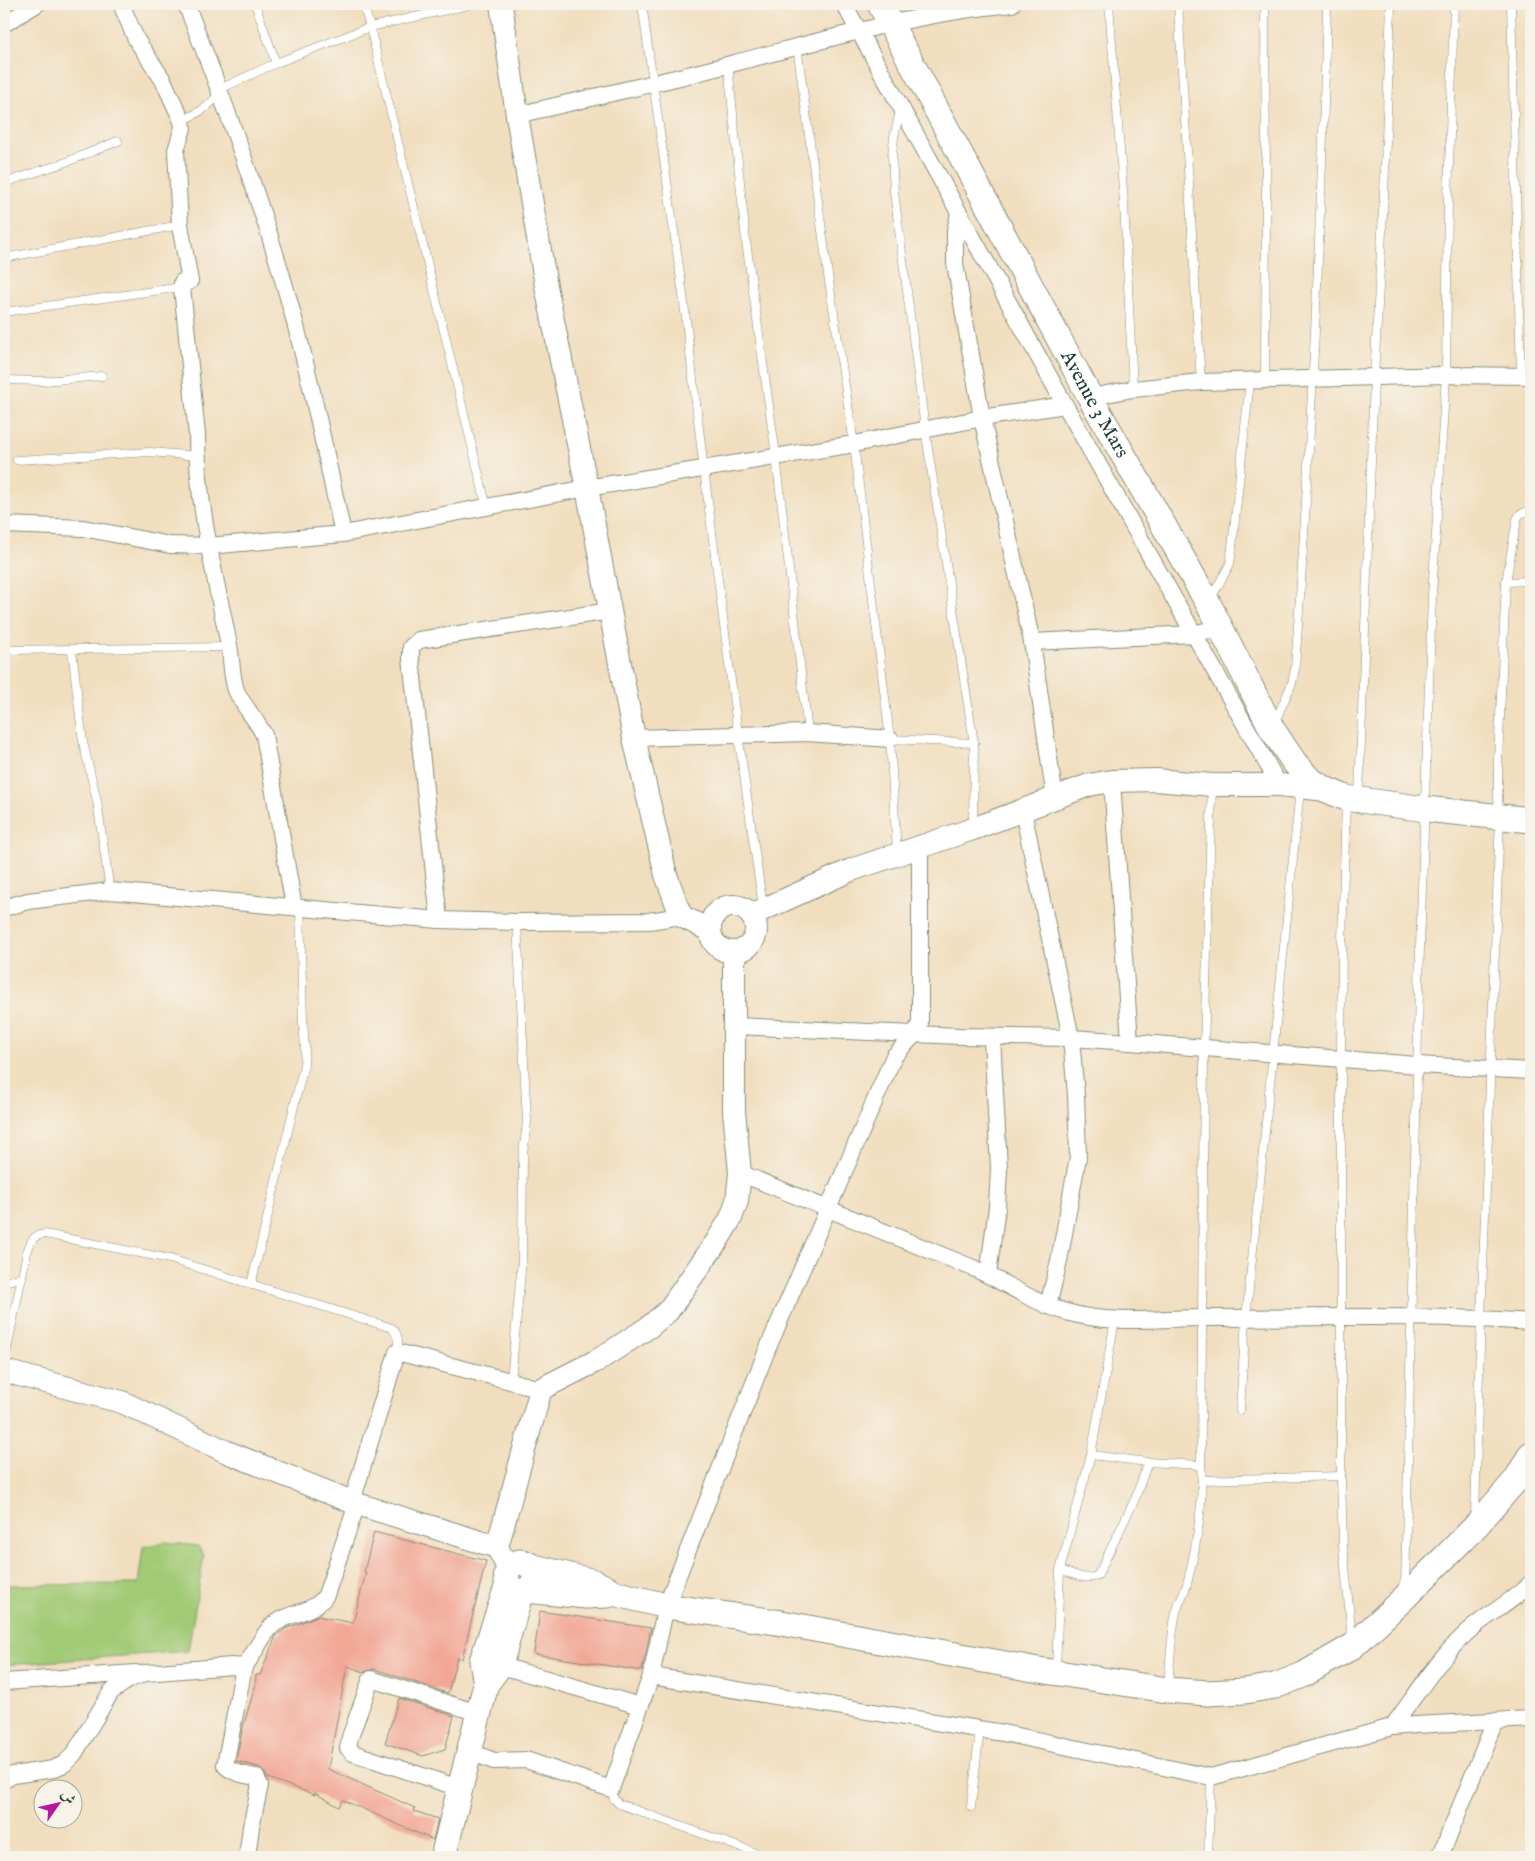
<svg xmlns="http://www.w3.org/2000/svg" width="1535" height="1861" font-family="'IM FELL English',Amiri,serif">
	<rect width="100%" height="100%" fill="#f7f3e8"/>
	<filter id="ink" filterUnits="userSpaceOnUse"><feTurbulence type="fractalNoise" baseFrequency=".02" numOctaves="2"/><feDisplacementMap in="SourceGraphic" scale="10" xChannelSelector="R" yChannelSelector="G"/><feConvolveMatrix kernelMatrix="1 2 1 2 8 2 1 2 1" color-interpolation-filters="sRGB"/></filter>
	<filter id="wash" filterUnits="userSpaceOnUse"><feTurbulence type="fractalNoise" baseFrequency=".0096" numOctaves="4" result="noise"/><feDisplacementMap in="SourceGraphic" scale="20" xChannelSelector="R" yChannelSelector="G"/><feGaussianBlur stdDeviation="1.12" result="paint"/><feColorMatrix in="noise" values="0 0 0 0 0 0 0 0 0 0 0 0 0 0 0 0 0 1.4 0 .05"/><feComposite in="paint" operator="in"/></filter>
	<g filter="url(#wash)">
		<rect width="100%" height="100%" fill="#f1debf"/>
		<path fill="#a1ca76" stroke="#608455" d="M165,1542L198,1546L204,1555L188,1651L4,1665V1585L138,1584L143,1547Z"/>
		<g id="blocks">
			<g fill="#f2a694">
				<path d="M374,1532L486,1561L462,1659L457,1657L448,1693L374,1669L364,1672L347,1666L328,1769L415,1808L414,1811L438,1819L433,1840L343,1800L339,1807L315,1793V1795L268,1778L262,1769L258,1767L236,1761L242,1730L255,1687L256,1675H260L276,1636L285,1629L317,1616L353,1623L366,1572H364Z"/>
				<path d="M540,1611L651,1628L642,1671L534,1654Z"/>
				<path d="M399,1698L454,1716L445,1749L423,1756L385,1743Z"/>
			</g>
		</g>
	</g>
	<g filter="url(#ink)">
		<use href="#blocks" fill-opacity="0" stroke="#888e7a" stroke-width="1"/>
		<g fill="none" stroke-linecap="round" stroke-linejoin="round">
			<g stroke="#888e7a" stroke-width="9">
				<g id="lane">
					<path d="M255,4L276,63"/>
					<path d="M363,4L370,27L487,508"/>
					<path d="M642,4L683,295L704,470L738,734L763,908"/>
					<path d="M1109,4L1124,203L1133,389"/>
					<path d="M1178,4L1201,382"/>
					<path d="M1511,4L1521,377"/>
					<path d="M797,46L828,275L854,444L890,739L897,853"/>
					<path d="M728,65L746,241L776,456L808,733"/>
					<path d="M900,111L894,137L892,155L894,192L925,429L974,743L973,827"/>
					<path d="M182,121C197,113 214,106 220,89L276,63L370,27L473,4"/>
					<path d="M4,183L69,161L118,141"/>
					<path d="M4,258L180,225"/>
					<path d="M4,312L182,287"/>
					<path d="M4,380L44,381L102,376"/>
					<path d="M1265,380L1266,197L1265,4"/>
					<path d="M17,460L150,452L197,456"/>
					<path d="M1506,582L1531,581"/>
					<path d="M1210,600L1230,564L1231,557L1250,380"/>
					<path d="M4,650L229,647"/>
					<path d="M72,650L83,742L97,801L110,891"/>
					<path d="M1275,722L1292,683L1295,669C1311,448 1321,226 1327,4"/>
					<path d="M890,739L974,743"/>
					<path d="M1359,796L1374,377L1384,195L1391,4"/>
					<path d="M1346,801L1342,941L1341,1058V1476L1343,1546L1352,1639"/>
					<path d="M4,1282L22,1277"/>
					<path d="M251,1285L304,1065L305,1048L303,1022L300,908"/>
					<path d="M4,1363L27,1252C31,1242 32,1235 45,1234L170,1259L392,1328C399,1336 399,1342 397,1352"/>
					<path d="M511,1381L522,1260L523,1154L527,1122L517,922"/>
					<path d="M1240,1410L1246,1318L1300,790"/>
					<path d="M1091,1455L1148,1462L1201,1465"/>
					<path d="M1202,1480L1341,1476"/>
					<path d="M1475,1517L1478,1401L1500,817L1498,799V761L1506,582L1517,519L1520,514L1531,510"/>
					<path d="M1060,1570C1071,1573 1087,1582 1098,1575L1135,1499L1148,1462"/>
					<path d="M1405,1588L1420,947L1432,596L1446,375L1448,199L1454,4"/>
					<path d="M1056,1669L1060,1570L1091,1455L1115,1320"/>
					<path d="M1168,1686C1170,1663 1171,1639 1175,1617C1177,1605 1184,1595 1187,1584C1197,1545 1204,1505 1201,1465L1204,1049L1212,787"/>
					<path d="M611,1789L614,1799L619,1804L767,1857"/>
					<path d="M971,1807L980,1729"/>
					<path d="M1208,1857L1211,1777"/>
				</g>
			</g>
			<g stroke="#888e7a" stroke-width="18">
				<g id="street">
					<path d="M121,4L136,39L163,80L182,121L183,128L176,150L180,225L190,281L182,282V287L197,435C197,506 215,575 229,645C232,660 231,675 236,690C243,706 256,719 264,735L294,907"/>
					<path d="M186,4C224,100 260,198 288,297C310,375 326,455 343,534"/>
					<path d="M844,4L1065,405L1279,785"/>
					<path d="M4,24L37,4"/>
					<path d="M517,115C588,98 660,83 731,64C824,40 916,13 1012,4"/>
					<path d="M959,213L955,231V263L982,418L1032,642L1055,799"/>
					<path d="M1090,397L1133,389L1201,382L1446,375L1531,376"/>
					<path d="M4,525L83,528L170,545L208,546L343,534L587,488L854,444L982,418L1065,405"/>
					<path d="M1032,642L1194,634L1220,627"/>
					<path d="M634,738L808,733L890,739"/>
					<path d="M1112,781L1130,1042"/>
					<path d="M1023,811L1071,1038L1076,1095L1078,1157L1059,1261L1048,1306"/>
					<path d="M4,908L28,901L110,891L439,920L517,922L649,921L681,916"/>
					<path d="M439,920L411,658V647L419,640L610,611"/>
					<path d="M735,1026L960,1036L1071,1038L1130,1042L1417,1065L1531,1071"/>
					<path d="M740,1173C817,1205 895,1236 973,1268C1005,1282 1035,1304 1070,1313C1114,1325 1161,1318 1205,1318C1314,1318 1423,1314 1531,1322"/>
					<path d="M988,1275L997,1207L999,1168L992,1037"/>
					<path d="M352,1502L397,1352L541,1389"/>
					<path d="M491,1663L640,1706"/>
					<path d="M244,1667L225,1765C231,1773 246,1775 256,1777L260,1785L251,1827L247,1857"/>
					<path d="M651,1676L1003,1733L1211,1777L1392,1727L1415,1725L1531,1719"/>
					<path d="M4,1682L136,1673"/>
					<path d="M1392,1727C1415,1697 1442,1653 1471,1629C1490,1613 1513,1601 1531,1583"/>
					<path d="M468,1751L494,1761L526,1760L611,1789L651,1676L666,1606L767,1350L894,1056L915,1034L920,1023V848"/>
					<path d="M4,1780L13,1775L53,1769L64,1764L74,1754L111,1692L128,1680L145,1673L232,1666L244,1667C254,1655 262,1634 273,1625C290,1611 314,1614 326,1595L357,1504"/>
					<path d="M459,1788L353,1753L348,1748L350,1737L371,1679L478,1713"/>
					<path d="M1440,1857L1495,1721"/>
				</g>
			</g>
			<g stroke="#888e7a" stroke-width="24">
				<g id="secondary">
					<path d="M501,4L517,115L546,286L587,488L634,738L666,875L681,916L709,930"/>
					<circle cx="733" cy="929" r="23"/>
					<path d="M751,915L851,870L973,829L1089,785L1112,781L1156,780L1212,785H1279L1327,790"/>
					<path d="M4,1371L122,1402L227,1452L357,1504L497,1547"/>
					<path d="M508,1568L497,1547L541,1389L598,1360L649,1327L668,1311L717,1241L731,1218L737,1201L740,1173L734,1111V953"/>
				</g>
			</g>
			<g stroke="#888e7a" stroke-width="27">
				<g id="primary">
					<path id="s1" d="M880,4L1090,397L1208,603L1272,729L1294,762L1310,780L1327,790L1346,798L1425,809L1531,820"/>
					<path d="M530,1566L594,1582L618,1594L666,1606L776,1622L1033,1669L1167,1690L1208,1693L1245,1691L1275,1686L1303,1675L1353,1646L1405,1597L1475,1527L1516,1480L1531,1454"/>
					<path d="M526,1590L586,1596L608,1595"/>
					<path d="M486,1684L482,1661L508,1584C504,1574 508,1565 519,1562C530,1562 535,1569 535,1579"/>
					<path d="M443,1857L486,1684L500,1665L521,1591"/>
				</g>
			</g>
			<use href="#lane" stroke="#fff" stroke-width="8"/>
			<use href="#street" stroke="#fff" stroke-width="16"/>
			<use href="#secondary" stroke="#fff" stroke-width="22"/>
			<use href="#primary" stroke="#fff" stroke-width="25"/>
		</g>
	</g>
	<g text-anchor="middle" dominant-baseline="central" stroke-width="5" stroke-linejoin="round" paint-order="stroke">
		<g font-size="20" fill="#1f3d34" stroke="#f7f3e8">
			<text stroke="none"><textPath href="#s1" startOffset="454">Avenue 3 Mars</textPath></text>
		</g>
	</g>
	<rect width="1535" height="1861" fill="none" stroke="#f7f3e8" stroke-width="20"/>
	<g transform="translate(58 1804) rotate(56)"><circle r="24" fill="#f7f3e8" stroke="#a1aaa0"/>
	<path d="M0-4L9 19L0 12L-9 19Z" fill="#b5179e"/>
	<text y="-8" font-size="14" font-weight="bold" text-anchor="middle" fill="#1f3d34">ش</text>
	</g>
</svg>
